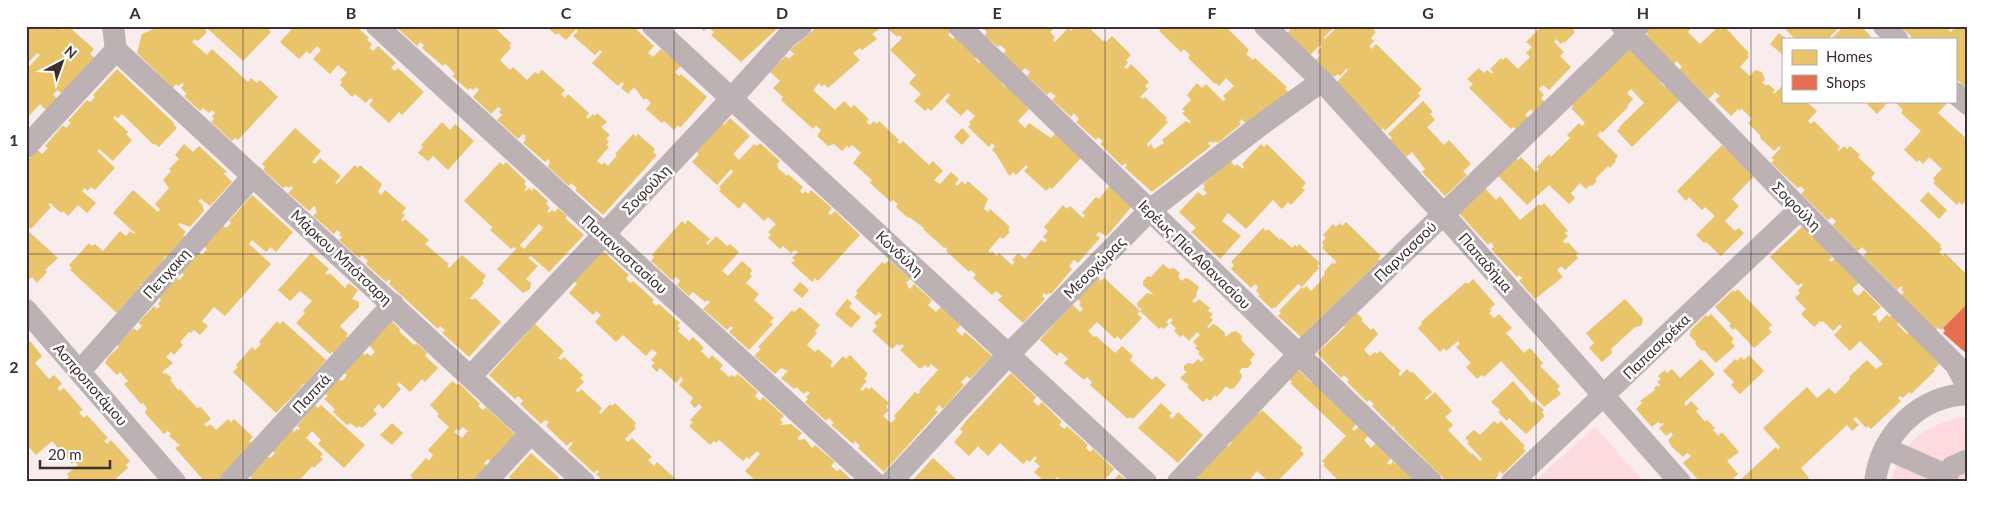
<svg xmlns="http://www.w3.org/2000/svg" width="1994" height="508" font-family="Lato,sans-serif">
	<rect width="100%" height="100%" fill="#f8ecec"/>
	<g fill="#fcdadd">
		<path d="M1960,417H1968V482H1891C1892,475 1895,469 1898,463C1910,435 1932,425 1960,417Z"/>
		<path d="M1595,427L1644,482H1534Z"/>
	</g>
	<g fill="#e9c46a" fill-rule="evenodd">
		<path d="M26,26H60L59,28L62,30L68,26L94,49L90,54L95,58L65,96L57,90L53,95L57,98L46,110L40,104L26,119V70L40,55L37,53L26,65Z"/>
		<path d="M161,26H265L271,32L243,61L207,28L205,30L207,32L198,41L195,39L192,42L207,55L212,49L248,82L251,78L257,83L260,80L278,97L238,140L235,138L232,141L211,122L214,119L212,116L215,113L212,110L209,113L203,108L200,111L184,96L187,94L181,88L184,85L182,83L178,86L176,84L173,88L137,53L142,34Z"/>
		<path d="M295,26H356L369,38L367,40L372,44L369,48L373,51L378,46L396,63L391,68L395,71L398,68L424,92L402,115L399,112L389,123L369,105L373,100L370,98L366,103L355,94L352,97L340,85L342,82L340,80L347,73L338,65L330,74L313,59L321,50L317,46L310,54L307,51L299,59L280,42Z"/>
		<path d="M395,26H493L511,43L509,46L511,48L500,60L510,70L513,67L527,80L535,72L538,74L542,70L565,90L561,94L565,98L568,94L589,113L586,117L588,119L593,114L595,116L597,113L607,122L601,127L610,135L606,139L609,142L606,145L609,147L597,161L602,165L604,162L608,166L617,155L615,154L633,134L636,137L638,134L655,149L653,152L657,155L603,215L575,190L577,188L571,183L569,186L548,167L550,161L548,159L545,162L523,143L526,139L524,138L526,136L523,134L518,139L497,120L502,115L499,112L501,109L498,107L491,114L473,97L479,90L476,87L473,90L470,88L468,90L452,76L455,74L448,66L445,64L443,66L422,48L424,45L420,42L417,46Z"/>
		<path d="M546,26H633L654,46L648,53L653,57L661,49L681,66L675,72L679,76L681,74L707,97L680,128L678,125L674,130L664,121L662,123L646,109L651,103L646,98L644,100L634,87L628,94L621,88L624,84L622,82L618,86L592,63L602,52L600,50L595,55L573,36L578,31L576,29L566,40L558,33L556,35Z"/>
		<path d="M698,26H780L741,62L711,35L714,32L708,27L704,31Z"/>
		<path d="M818,26H884L872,34L877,39L862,50L860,48L853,53L860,60L828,88L824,84L822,87L819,83L813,90L835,110L844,101L851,108L854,105L869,119L866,122L870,125L874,121L877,124L879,121L899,140L897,142L900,144L903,141L929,165L933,161L943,171L934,180L940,184L951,172L959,179L955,184L957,186L962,181L965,185L968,181L988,199L984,209L988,212L990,209L1010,227L1008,230L1010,232L1003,239L1000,237L988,251L991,253L992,251L997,256L999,253L1012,265L1015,262L1012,260L1018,253L1025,259L1041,240L1045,243L1047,240L1043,237L1048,231L1044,227L1063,205L1067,209L1070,206L1083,218L1085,215L1082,213L1096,197L1099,199L1110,185L1133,205L1107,236L1099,232L1096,235L1100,238L1078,263L1074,260L1069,266L1072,269L1051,294L1049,293L1047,295L1044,293L1042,296L1045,299L1023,323L998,300L1002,296L996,291L992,295L973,278L976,275L971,270L969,272L946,251L947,249L945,247L944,248L923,229L924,228L909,217L908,218L896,207L898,204L893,200L891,202L870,183L872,180L853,163L861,153L852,145L849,148L847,146L842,151L834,144L828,146L817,136L821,130L816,125L813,129L781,100L783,97L773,88L780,81L769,71L786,56L789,59L794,54L790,50Z"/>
		<path d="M885,26H947L952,30L948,35L953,39L956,36L978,55L975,59L979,63L981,61L1003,81L1001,83L1003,85L1006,87L1007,85L1029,109L1018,121L1025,128L1029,123L1051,138L1056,133L1082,157L1052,189L1050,187L1046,191L1024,171L1028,167L1026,165L1016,175L1013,172L1010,176L1008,174L996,154L992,150L995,146L992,143L989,147L968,127L971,124L969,122L975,116L967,109L961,116L945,101L950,95L948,93L931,111L928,108L925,111L914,101L921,94L909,83L916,75L890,50L902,38L899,35L897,37Z"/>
		<path d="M981,26H1056L1050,32L1055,37L1053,40L1055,42L1068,28L1071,31L1076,26H1087L1103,41L1105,40L1106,42L1112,36L1131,55L1126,60L1128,63L1124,67L1127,69L1131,64L1149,82L1145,86L1148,89L1140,97L1143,99L1145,97L1167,118L1165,120L1168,122L1147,144L1148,147L1151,144L1154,149L1164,143L1162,140L1186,121L1189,123L1191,122L1182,113L1185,111L1182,109L1191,100L1187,95L1197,83L1202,88L1206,84L1223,101L1226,99L1223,96L1234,86L1226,78L1219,86L1216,83L1215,84L1188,58L1190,55L1184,49L1181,52L1159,31L1162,28L1159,26H1218L1221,30L1225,26L1249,50L1246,54L1253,60L1255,58L1287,87L1285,89L1290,93L1245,123L1242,119L1239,122L1241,124L1218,143L1215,141L1213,143L1210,141L1208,144L1211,146L1152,192L1125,168L1127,165L1125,163L1122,166L1100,144L1103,141L1100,139L1098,137L1096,140L1076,122L1079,119L1074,113L1071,117L1052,100L1056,96L1050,92L1047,95L1027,76L1030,72L1025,68L1021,72L1003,54L1006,50L1000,45L998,47L985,36L987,32Z"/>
		<path d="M1294,26H1331L1333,28L1323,38L1325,39L1338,26H1370L1376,32L1371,38L1374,41L1369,46L1372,49L1376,44L1422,89L1418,93L1420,96L1385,131L1383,128L1380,131L1337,82L1348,70L1346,69L1340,76L1338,74L1334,77L1316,60L1320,55L1317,52L1322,46L1320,45L1307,58L1284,36Z"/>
		<path d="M1538,26H1577L1573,30L1575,32L1564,43L1563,42L1561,44L1556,39L1554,42L1564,52L1560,56L1571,67L1549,90L1543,85L1539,89L1544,95L1541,98L1546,103L1535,114L1531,109L1525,115L1529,118L1517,130L1513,127L1511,129L1469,88L1473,84L1467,79L1479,68L1484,73L1487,70L1492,74L1493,72L1490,69L1501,58L1503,60L1506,57L1518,69L1530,57L1526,53L1532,47L1526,42L1540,28Z"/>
		<path d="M1651,26H1693L1688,32L1700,44L1718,27L1721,30L1724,26L1749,53L1747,55L1749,57L1740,67L1750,76L1755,70L1762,72L1765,80L1762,82L1766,86L1768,84L1775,90L1773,92L1774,94L1783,85V101H1806L1817,111L1808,121L1811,124L1814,121L1840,147L1837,150L1839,151L1844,146L1847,149L1850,146L1860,155L1858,157L1875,173L1871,178L1873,180L1941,245L1940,247L1942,249L1939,252L1943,256L1945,253L1968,276V303L1941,330L1938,327L1936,330L1901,295L1904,292L1901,290L1903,288L1901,286L1897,290L1863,256L1867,252L1862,247L1858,251L1832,225L1836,222L1832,217L1828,220L1801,194L1805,190L1800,186L1798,188L1771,163L1774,160L1771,158L1781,148L1779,146L1774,151L1760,138L1761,136L1748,123L1752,119L1741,108L1740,111L1738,109L1731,116L1715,100L1720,96L1715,92L1709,99L1679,70L1682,67L1677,61L1674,64L1645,36L1648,33L1646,31Z"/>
		<path d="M1790,26H1840L1828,39H1795L1786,30Z"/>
		<path d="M1844,26H1860L1871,36L1868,39H1831Z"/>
		<path d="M1900,26H1945L1951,32L1956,26H1968V86L1966,84L1964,86L1955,78V39H1914Z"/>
		<path d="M1779,33L1786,39H1783V55L1770,44Z"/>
		<path d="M1630,47L1662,79L1660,82L1665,87L1668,84L1682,98L1632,147L1617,131L1620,128L1619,127L1644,103L1631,89L1627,93L1633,99L1627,106L1628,107L1602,133L1601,131L1597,135L1618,156L1615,160L1616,161L1610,168L1608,166L1595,179L1597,181L1592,186L1590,185L1586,189L1580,183L1571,193L1575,198L1569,204L1549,185L1527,205L1498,176L1516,158L1518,160L1521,157L1536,172L1539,169L1537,167L1549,154L1551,157L1570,138L1567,135L1579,123L1582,126L1585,123L1571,108L1573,106L1571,104Z"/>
		<path d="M117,69L174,123L173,124L177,128L159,147L155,144L154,145L122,114L118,118L115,116L113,118L128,132L126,134L132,140L113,161L99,149L97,151L115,168L95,190L91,187L87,191L85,188L82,191L96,203L87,213L78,205L68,216L63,211L61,213L50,203L48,204L51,207L31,229L28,226L26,228V162L38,150L42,154L48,148L45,146L63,125L66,128L71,123L68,121L87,100L90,102L95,97L93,95Z"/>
		<path d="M1423,101L1433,112L1430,114L1435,120L1427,127L1444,145L1449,140L1471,164L1463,171L1467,175L1445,196L1422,172L1425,169L1412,152L1406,157L1390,140L1392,138L1388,134Z"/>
		<path d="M1864,101H1889L1877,114Z"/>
		<path d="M1894,101H1949L1938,113L1968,140V198L1962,205L1959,202L1957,205L1933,183L1935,181L1933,178L1942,169L1929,157L1923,164L1919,160L1917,162L1904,150L1921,131L1901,113L1903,110Z"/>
		<path d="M730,118L750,136L733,154L739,160L754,144L757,146L760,143L780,161L777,164L778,168L787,176L788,174L803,187L800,191L803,194L805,191L808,194L811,190L832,208L828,213L831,215L835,211L860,235L818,281L815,278L812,282L791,263L795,260L792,258L798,252L795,250L791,253L783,246L780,249L768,238L771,235L768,232L776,224L768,217L764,221L744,202L739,209L719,191L721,189L719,187L733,172L731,169L717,185L692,162L699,154L695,151L722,122L724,125Z"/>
		<path d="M442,122L450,130L455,124L474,141L448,170L433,156L428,161L418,153L423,147L421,145Z"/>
		<path d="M295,128L321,151L312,162L315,164L320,158L341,176L335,183L337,184L355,165L358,168L360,165L382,184L378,192L381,195L385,190L406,208L402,213L405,215L401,220L403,222L405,219L429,240L425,244L449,264L447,266L449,268L462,255L486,276L482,281L484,283L470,298L473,300L475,298L501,322L469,357L442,333L445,330L440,326L438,329L389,284L391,281L389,279L386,282L366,264L368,261L362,255L359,258L339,240L342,237L339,235L341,233L337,230L334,234L313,216L317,212L315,210L316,208L314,206L309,211L288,193L293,188L291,186L289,188L286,186L283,188L263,170L265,167L262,164Z"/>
		<path d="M962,128L970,136L962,145L954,137Z"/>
		<path d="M184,144L193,152L199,146L227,172L224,174L232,182L210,206L201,199L198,201L202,204L204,211L190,227L180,223L178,225L186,232L183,235L186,237L167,258L165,256L162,264L144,284H140L141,286L117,313L70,270L72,268L69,265L89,243L92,246L95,244L103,251L120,231L126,236L130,231L134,234L135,233L113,213L133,190L158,212L160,209L155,204L169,188L163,180L171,171L169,169L179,159L175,155Z"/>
		<path d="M1261,144L1264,147L1267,144L1306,183L1302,188L1305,190L1291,205L1288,202L1282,209L1273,200L1246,229L1228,213L1222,221L1241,236L1220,259L1191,232L1196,228L1179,212L1198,192L1203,196L1207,193L1203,189L1205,187L1203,184L1230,161L1235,166L1237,164L1243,169L1244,167L1242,164Z"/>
		<path d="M1722,145L1724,148L1727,145L1753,177L1732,199L1739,206L1725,221L1735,231L1739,228L1744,233L1721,256L1706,242L1704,243L1696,235L1715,216L1705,207L1702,210L1689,197L1686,201L1677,191Z"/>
		<path d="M500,162L503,165L506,162L526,181L524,184L527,187L524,190L526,191L529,188L532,191L534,188L548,201L546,204L550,208L547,211L549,213L552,210L555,212L558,208L567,216L565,218L584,235L549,272L531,256L528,258L538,266L526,279L531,283L530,289L523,293L497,269L516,249L514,247L511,249L490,230L493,227L491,226L464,201ZM539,224L543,228L524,249L520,245Z"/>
		<path d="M1485,188L1496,200L1500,196L1520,220L1539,204L1541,206L1544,203L1568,231L1565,233L1568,236L1563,241L1566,244L1568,242L1578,253L1576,255L1578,258L1565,270L1561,266L1557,270L1563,277L1535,299L1519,281L1522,278L1519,275L1517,277L1491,249L1494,247L1491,242L1488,245L1458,212Z"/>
		<path d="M1928,192L1947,210L1939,219L1920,201Z"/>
		<path d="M252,195L293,232L276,252L271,247L266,252L252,240L249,244L271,264L225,316L214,307L202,321L208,326L200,335L194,330L191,333L189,332L180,342L183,345L174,355L171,352L166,357L173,363L162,372L164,374L166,373L172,378L170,380L178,390L180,389L197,408L201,407L211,419L204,424L207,427L210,424L216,430L228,419L231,422L234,419L253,437L249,441L252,443L216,482H205L175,448L180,445L169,436L171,434L168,431L164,434L145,413L147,408L143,403L141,404L124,384L128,381L120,372L117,375L105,363L109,356L119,347L116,344L134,328L137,331L142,326L138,323L154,306L157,309L160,306L158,304L161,300L159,297L176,278L179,280L184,275L181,271L199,252L202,255L207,249L203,245L222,224L226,228L231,223L229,221Z"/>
		<path d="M688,220L710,239L706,243L708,245L716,236L727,246L730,244L739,252L722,271L728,276L742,261L752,270L750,274L752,276L746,283L759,294L754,300L774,318L770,322L773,324L749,350L729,332L733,328L731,326L727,330L703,309L710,302L707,300L705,302L693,292L689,296L677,285L680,281L676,277L672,280L651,261L654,257L652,255L682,221L685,224Z"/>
		<path d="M1346,222L1381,256L1378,259L1380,260L1301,337L1278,316L1281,313L1279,311L1302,287L1304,289L1306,286L1311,291L1321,281L1320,280L1325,274L1324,272L1332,263L1334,264L1337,262L1322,248L1324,245L1322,242L1326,238L1323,235L1333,224L1336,227L1340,223L1342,226Z"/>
		<path d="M1804,225L1830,251L1828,253L1832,257L1829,260L1831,262L1836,258L1860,282L1853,288V291L1858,296L1864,290L1881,307L1872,315L1876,316L1879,323L1887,314L1890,317L1892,314L1899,322L1897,324L1907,334L1910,332L1939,364L1934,369L1935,371L1911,394L1909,392L1903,398L1900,396L1898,398L1901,401L1871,429L1868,426L1866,428L1856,417L1853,419L1859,425L1852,431L1847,425L1801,468L1809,478L1806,482H1738L1776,447L1778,450L1780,447L1763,428L1807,387L1817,398L1829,388L1835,394L1850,379L1849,377L1867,360L1876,369L1883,364L1860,341L1850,351L1834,335L1842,327L1840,324L1833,331L1823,321L1821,322L1820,321L1814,327L1801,314L1806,309L1795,298L1800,293L1798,290L1803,285L1801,283L1798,286L1770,257Z"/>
		<path d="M1263,228L1266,231L1268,229L1280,240L1281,238L1292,248L1295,245L1297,247L1299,244L1320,263L1317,266L1319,268L1302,287L1298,284L1275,308L1274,307L1272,309L1258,296L1260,295L1256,291L1258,287L1255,284L1251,288L1231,269L1234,265L1231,262Z"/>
		<path d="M26,229L58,258L45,270L47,272L37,283L32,277L29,279L26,276Z"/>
		<path d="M602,250L629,275L626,278L628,281L631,283L633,281L654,300L652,302L656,306L659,304L680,323L677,326L680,328L678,331L689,341L693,337L704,348L701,351L709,359L712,355L723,365L720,369L729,377L732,375L734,377L738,374L758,392L755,396L760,401L763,397L784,416L780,420L783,422L780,425L791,424L802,433L797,438L799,440L805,439L812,448L815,445L835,462L831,466L837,471L840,469L854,482H757L745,471L760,454L757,451L749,459L747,457L743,461L719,440L716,443L714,441L710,445L689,426L693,422L690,420L702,407L699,404L695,408L690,403L693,398L679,385L683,380L681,377L676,383L660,368L657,372L651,366L655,363L651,360L657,353L652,349L646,356L623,335L616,342L595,322L601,315L596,311L593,315L569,293L577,284L574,281Z"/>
		<path d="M311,253L329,269L325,273L328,275L330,273L345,288L349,283L358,290L352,299L359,302V307L340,326L348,334L346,336L348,338L334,353L332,352L330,354L296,323L305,313L303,311L312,301L300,291L290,301L278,290Z"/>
		<path d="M889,260L910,279L906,283L908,285L907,286L910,289L914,284L932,300L928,305L936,312L941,307L961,325L956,330L962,336L965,332L992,356L970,379L967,376L961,382L964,385L943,409L939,405L935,410L938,412L884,472L858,448L860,446L855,441L853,444L831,425L834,423L829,418L826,421L805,402L808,399L806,397L810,393L807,391L804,394L796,387L794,389L781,378L788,371L781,368L775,374L754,356L761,349L758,347L792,310L794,312L800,307L820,325L815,331L817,333L807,345L815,352L818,349L833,362L830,365L832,368L843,356L846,359L850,355L868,374L864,379L867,381L860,389L863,391L866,387L869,390L871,387L889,403L886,407L889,410L883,416L891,423L896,418L894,416L915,392L918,394L920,392L919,391L938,370L931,364L928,368L925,365L920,369L900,350L904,346L901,344L900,346L897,344L892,349L872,331L877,326L874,323L882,315L879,312L876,316L854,297L858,293L856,291L882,262L885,264Z"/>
		<path d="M1163,264L1169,269L1174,268L1180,273L1178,277L1182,281L1185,278L1189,279L1199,287L1196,294L1197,296L1192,301L1195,303L1199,299L1210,308L1208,311L1213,314L1210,317L1213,320L1207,327L1209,328L1213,324L1216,325L1225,333V337L1232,332L1236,331L1242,336L1241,340L1255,354L1250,360L1252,363L1248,368H1242L1239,371L1242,375L1241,379L1234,388L1230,389L1226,386L1217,397L1215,395L1210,401L1207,398L1203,402L1187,387L1189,385L1180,378L1187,372L1184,370V366L1188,363L1193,364L1198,359L1201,362L1204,359L1198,354L1200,352L1195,348L1197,346L1193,342L1200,335L1197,332L1189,341L1183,335L1180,337L1174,331L1176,328L1170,323L1173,320L1170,318L1166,322L1169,324L1164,329L1161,327L1159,329L1140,311L1142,309L1138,307L1137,303L1147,293L1154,295L1143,285V281L1148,276L1151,277Z"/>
		<path d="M1097,277L1101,281L1104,278L1140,311L1137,314L1142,318L1121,340L1117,336L1115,339L1097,322L1088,331L1094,337L1096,336L1115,353L1122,346L1133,356L1130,360L1152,380L1156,376L1166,385L1133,419L1130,417L1128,419L1090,385L1092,382L1087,377L1084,380L1064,363L1068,359L1060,352L1057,356L1040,340L1072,304L1080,312L1083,309L1079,305L1081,302L1077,299Z"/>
		<path d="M1473,279L1495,304L1490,309L1492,310L1489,313L1494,318L1499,314L1512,328L1506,333L1524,353L1530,348L1543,363L1540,366L1560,386L1557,389L1561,394L1544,407L1501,361L1484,377L1482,375L1477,379L1466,367L1471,363L1456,347L1460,344L1458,341L1446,351L1444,348L1440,352L1418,328L1422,324L1421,322L1466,282L1468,284Z"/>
		<path d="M800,282L809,290L802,298L793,290Z"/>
		<path d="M1738,289L1772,325L1768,328L1772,332L1754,348L1735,328L1733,330L1729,326L1731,324L1715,307L1733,290L1735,292Z"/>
		<path d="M847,299L852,303L849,307L861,317L851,328L835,314Z"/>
		<path d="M1625,299L1643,319L1642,325L1634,328L1611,349L1612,353L1602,362L1589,348L1594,343L1586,333Z"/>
		<path d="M1357,313L1363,319L1361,320L1371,330L1373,328L1378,334L1364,350L1370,356L1375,352L1377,354L1380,351L1401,371L1398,374L1400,376L1407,369L1411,373L1412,371L1432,392L1425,398L1426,400L1435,392L1452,411L1445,417L1453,425L1448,430L1471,454L1472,453L1480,461L1482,459L1467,443L1469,442L1465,438L1474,430L1480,435L1494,421L1498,424L1501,421L1525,446L1523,448L1526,451L1503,474L1500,471L1497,474L1499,475L1492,482H1447L1395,430L1394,426L1392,427L1372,406L1374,404L1372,402L1369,400L1367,402L1347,382L1349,380L1344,375L1341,378L1317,353L1345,327L1344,326Z"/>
		<path d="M1711,314L1734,339L1731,342L1735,346L1716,363L1704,350L1702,351L1695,344L1696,342L1689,335L1691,333L1690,331L1706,315L1708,317Z"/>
		<path d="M391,320L400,329L399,331L414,345L416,343L427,353L425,356L438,368L425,382L422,379L410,392L399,382L397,385L401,389L383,409L379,404L373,410L377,414L362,428L359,426L357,428L350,423L347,425L333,412L335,409L324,399L328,396L324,393L338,378L341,381L344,379L347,375L343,372L361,352L365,355L367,353L371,356L375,352L369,345Z"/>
		<path d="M277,321L280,324L283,321L326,360L304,385L303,384L299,390L276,413L233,372L238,367L236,365L252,347L255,350L261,344L259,342Z"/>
		<path d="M535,324L564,351L558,358L561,360L564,357L583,375L580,378L584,382L576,390L578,393L581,389L602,408L599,412L601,414L610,404L612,406L615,403L636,423L634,426L636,428L625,439L628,442L632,438L652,457L648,460L654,466L657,462L679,482H604L596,474L599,472L597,470L594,473L568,449L573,443L571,442L567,446L546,426L549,422L545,420L541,424L520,404L523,401L518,396L515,399L489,375Z"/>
		<path d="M30,341L42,356L35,363L49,379L54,375L62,384L57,388L60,391L64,388L83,410L79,412L81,415L84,418L87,415L108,438L104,441L107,444L111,440L130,461L126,465L128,468L112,482H67L65,480L69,477L67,474L78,465L75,461L72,464L52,441L36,455L26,444V344Z"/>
		<path d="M1749,355L1764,371L1740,394L1731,385L1734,382L1723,371L1735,359L1737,361L1741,357L1744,360Z"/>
		<path d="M1701,359L1715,374L1684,403L1686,406L1691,401L1699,409L1696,411L1705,422L1707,420L1715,428L1713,430L1718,436L1722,432L1739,452L1727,461L1738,474L1730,482H1700L1683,463L1691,456L1687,453L1683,457L1671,446L1668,440L1673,435L1671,432L1666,436L1659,428L1664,424L1662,423L1661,424L1658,422L1652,427L1636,409L1642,403L1640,401L1655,390L1654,388L1657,385L1658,387L1660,385L1657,382L1661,379L1658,376L1665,370L1667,373L1672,369L1680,378Z"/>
		<path d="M1297,369L1312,383L1314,381L1356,424L1352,429L1354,431L1360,426L1369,435L1364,440L1371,448L1377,442L1392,457L1387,463L1390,465L1393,461L1395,464L1398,462L1419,482H1340L1323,465L1325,464L1322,461L1346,436L1290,383L1292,382L1290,380Z"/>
		<path d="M1011,373L1036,397L1033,401L1038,406L1042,402L1062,422L1059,425L1065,429L1067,426L1088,445L1086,448L1090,452L1093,449L1114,469L1103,482H1058L1060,480L1057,477L1053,482H1045L1034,472L1040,466L1034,461L1037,458L1035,456L1030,462L1027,460L1023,464L1000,443L988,456L978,446L969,456L954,442L963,432L960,429L966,421Z"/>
		<path d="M452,381L457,385L459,383L480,404L478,406L483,410L486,407L516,435L491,462L488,459L484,463L488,467L474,482H413L411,480L413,478L410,476L426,458L429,461L433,455L428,450L449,427L437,416L439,414L430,405ZM463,427L468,431L462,438L454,432L457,429L459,431Z"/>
		<path d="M1513,381L1532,403L1534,401L1544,410L1542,412L1545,416L1526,434L1509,418L1507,421L1498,412L1500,410L1491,402Z"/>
		<path d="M1161,403L1172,413L1169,416L1172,419L1178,412L1203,435L1178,463L1138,428Z"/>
		<path d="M315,405L318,408L321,405L365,445L344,468L318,444L321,440L312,431L306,438L323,454L320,457L323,459L314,468L312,466L300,480L302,482H249L252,478L249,476L267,456L270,458L275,453L272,451L291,429L294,432L296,429L298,430L300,428L297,426Z"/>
		<path d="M1257,410L1260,413L1262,410L1303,448L1300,450L1304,454L1277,482L1273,479L1269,482L1257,471L1251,478L1255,482H1197L1193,478L1224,444L1228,447L1232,442L1229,440Z"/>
		<path d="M392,423L403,433L392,445L380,435Z"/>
		<path d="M531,453L556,475L562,482H514L509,477Z"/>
		<path d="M933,458L959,482H911Z"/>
		<path d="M1119,474L1128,482H1112Z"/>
	</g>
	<path fill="#e76f51" d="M1968,303V355L1943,333L1945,331L1943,328Z"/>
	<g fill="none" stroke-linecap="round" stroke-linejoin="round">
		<g stroke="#bcb2b3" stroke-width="22">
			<path d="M113,26L116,50L584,482"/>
			<path d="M377,26L874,482"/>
			<path d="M653,26L1146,482"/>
			<path d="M959,26L1431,482"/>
			<path d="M1265,26L1322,81L1443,214L1680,482"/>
			<path d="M1622,26L1800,209L1956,365L1968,388"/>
			<path d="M1884,26L1897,39"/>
			<path d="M1955,93L1968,104"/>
			<path d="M26,147L116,50"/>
			<path d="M26,310L175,482"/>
			<path d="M80,371L253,176"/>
			<path d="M471,376L732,98L786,38L801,26"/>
			<path d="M1885,448L1946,475"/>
			<path d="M230,482L393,304"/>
			<path d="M486,482L531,433"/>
			<path d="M891,482L1009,354L1150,210L1262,124L1322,81"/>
			<path d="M1178,482L1299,354L1638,26"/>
			<path d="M1512,482L1800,209"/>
			<path d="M1875,482C1881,434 1919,396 1968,394"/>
			<path d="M1943,482L1952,467L1968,460"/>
		</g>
	</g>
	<path fill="none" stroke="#3d2e2f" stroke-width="1" stroke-opacity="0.55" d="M243,26V482M458,26V482M674,26V482M889,26V482M1105,26V482M1320,26V482M1536,26V482M1751,26V482M26,254H1968"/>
	<g text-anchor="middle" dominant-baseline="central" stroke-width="5" stroke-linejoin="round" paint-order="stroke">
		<g font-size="15" fill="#3d2e2f" stroke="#fff">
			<text transform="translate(646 189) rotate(-46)">Σοφούλη</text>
			<text transform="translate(1797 206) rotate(45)">Σοφούλη</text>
			<text transform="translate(1405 251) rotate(-44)">Παρνασσού</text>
			<text transform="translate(900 253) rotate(43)">Κονδύλη</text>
			<text transform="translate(625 254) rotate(42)">Παπαναστασίου</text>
			<text transform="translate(1195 254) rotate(44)">Ιερέως Πία Αθανασίου</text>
			<text transform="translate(342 257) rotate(43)">Μάρκου Μπότσαρη</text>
			<text transform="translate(1486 262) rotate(49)">Παπαδήμα</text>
			<text transform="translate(1094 267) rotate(-45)">Μεσοχώρας</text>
			<text transform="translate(166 273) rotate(-48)">Πετιχακη</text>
			<text transform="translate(1656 346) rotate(-44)">Παπασκρέκα</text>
			<text transform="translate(91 384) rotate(49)">Ασπροποτάμου</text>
			<text transform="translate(311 393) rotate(-47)">Παππά</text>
		</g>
	</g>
	<rect width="1994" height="508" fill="none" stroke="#ffffff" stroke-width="55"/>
	<rect x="1782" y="38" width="175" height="65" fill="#ffffff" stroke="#b1abac"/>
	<rect x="1792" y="50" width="25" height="15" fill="#e9c46a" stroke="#b1abac"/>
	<text x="1826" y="62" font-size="15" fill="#3d2e2f">Homes</text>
	<rect x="1792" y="75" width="25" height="15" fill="#e76f51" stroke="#b1abac"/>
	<text x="1826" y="88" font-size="15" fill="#3d2e2f">Shops</text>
	<g transform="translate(62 62) rotate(41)" stroke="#ffffff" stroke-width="4" paint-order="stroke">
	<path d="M0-4L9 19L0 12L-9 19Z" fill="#3d2e2f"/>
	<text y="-8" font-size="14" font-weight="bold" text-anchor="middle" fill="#3d2e2f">N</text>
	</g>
	<path d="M40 460v8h70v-8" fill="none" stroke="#3d2e2f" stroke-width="2.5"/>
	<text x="48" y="460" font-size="15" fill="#3d2e2f" stroke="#ffffff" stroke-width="4" paint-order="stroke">20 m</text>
	<rect x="28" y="28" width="1938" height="452" fill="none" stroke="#3d2e2f" stroke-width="2"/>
	<g font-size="16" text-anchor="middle" font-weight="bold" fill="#3d2e2f">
		<text x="135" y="19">A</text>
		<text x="351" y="19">B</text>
		<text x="566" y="19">C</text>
		<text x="782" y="19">D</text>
		<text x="997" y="19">E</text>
		<text x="1212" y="19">F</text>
		<text x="1428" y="19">G</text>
		<text x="1643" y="19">H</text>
		<text x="1859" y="19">I</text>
		<text x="14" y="146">1</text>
		<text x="14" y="373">2</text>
	</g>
</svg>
